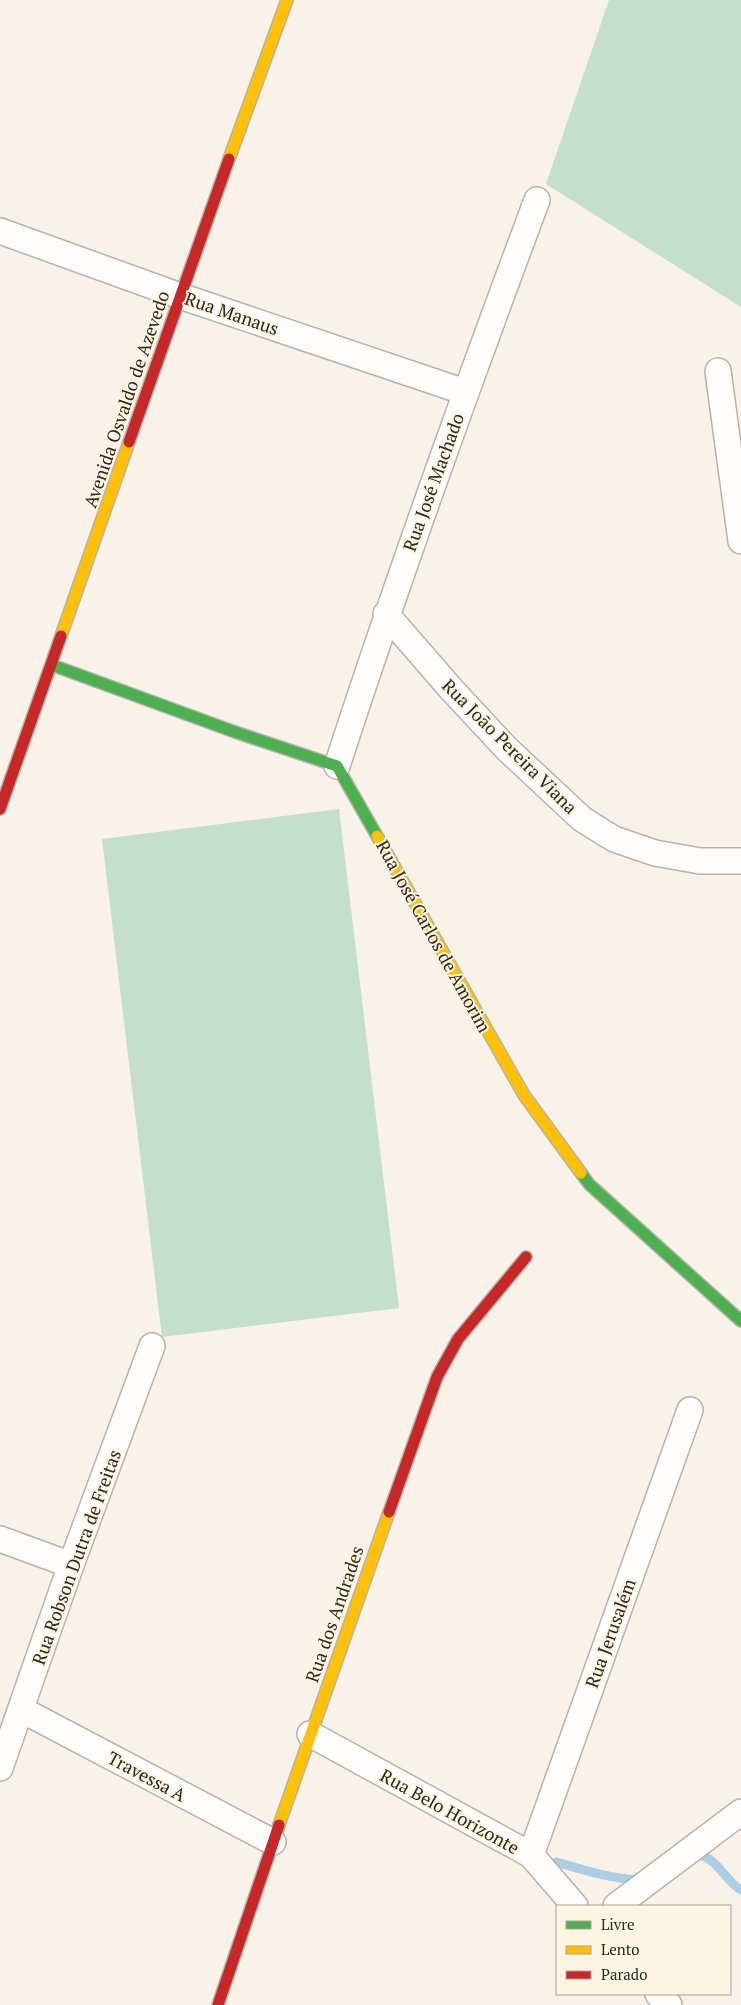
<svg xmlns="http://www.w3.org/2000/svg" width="741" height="2005" font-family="'PT Serif',serif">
	<rect width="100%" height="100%" fill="#f8f2e8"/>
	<g fill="#c4e0cc">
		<path d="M609,0H741V307L546,184Z"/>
		<path d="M339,809L399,1308L162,1337L102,839Z"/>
	</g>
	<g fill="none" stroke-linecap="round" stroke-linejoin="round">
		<g stroke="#accee4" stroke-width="9">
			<path d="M692,1856C714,1850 725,1882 741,1890"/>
			<path d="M556,1862C583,1870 612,1879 641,1880"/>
		</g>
		<g stroke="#b8b3aa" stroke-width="28">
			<g id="street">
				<path d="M0,231L180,296L465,392"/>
				<path d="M718,371L741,541"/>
				<path d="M386,614L452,690L507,749L582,819L614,839L655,853L700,861H741"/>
				<path d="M337,766C399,575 467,387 537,200"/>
				<path d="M0,1539L71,1565"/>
				<path d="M22,1710L273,1842"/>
				<path d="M310,1734L531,1855L575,1906"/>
				<path d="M0,1768L71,1565L152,1346"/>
				<path d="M531,1855L690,1410"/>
				<path d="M616,1906L741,1812"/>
				<path d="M658,1994L669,2005"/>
			</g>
		</g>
		<g stroke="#b8b3aa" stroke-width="14">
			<g id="fast">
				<path d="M52,665L235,732L337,766L377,836"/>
				<path d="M581,1173L589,1184L741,1321"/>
			</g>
		</g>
		<g stroke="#b8b3aa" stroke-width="14">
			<g id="slow">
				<path d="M229,159L287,0"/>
				<path d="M61,636L129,442"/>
				<path d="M377,836L524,1095L581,1173"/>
				<path d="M279,1825L389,1512"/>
			</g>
		</g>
		<g stroke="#b8b3aa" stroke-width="14">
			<g id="jam">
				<path d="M129,442L229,159"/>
				<path d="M0,809L61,636"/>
				<path d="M389,1512L437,1377L458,1339L526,1257"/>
				<path d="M218,2005L279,1825"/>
			</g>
		</g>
		<use href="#street" stroke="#fefdfc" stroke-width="25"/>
		<use href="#fast" stroke="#4caf50" stroke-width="11"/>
		<use href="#slow" stroke="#ffc107" stroke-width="11"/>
		<use href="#jam" stroke="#c62828" stroke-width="11"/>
	</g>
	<g text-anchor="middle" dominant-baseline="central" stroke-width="4" stroke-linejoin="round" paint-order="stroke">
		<g font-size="18" fill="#2c271f" stroke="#fef4e2">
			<text transform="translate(232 313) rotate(19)">Rua Manaus</text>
			<text transform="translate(126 399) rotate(-71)">Avenida Osvaldo de Azevedo</text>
			<text transform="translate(433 482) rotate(-70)">Rua José Machado</text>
			<text transform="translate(510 746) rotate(45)">Rua João Pereira Viana</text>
			<text transform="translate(434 936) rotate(61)">Rua José Carlos de Amorim</text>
			<text transform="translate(76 1557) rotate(-70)">Rua Robson Dutra de Freitas</text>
			<text transform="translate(334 1614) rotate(-71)">Rua dos Andrades</text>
			<text transform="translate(610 1633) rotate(-70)">Rua Jerusalém</text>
			<text transform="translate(147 1776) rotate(28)">Travessa A</text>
			<text transform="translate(450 1811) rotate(29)">Rua Belo Horizonte</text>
		</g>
	</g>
	<rect x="556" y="1905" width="175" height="90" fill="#fef4e2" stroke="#aaa294"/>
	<rect x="566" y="1921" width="25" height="8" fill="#4caf50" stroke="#aaa294"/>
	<text x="601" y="1930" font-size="15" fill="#2c271f">Livre</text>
	<rect x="566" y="1946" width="25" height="8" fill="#ffc107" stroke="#aaa294"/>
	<text x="601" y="1955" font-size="15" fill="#2c271f">Lento</text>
	<rect x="566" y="1971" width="25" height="8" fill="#c62828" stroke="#aaa294"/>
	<text x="601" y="1980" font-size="15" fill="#2c271f">Parado</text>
</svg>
